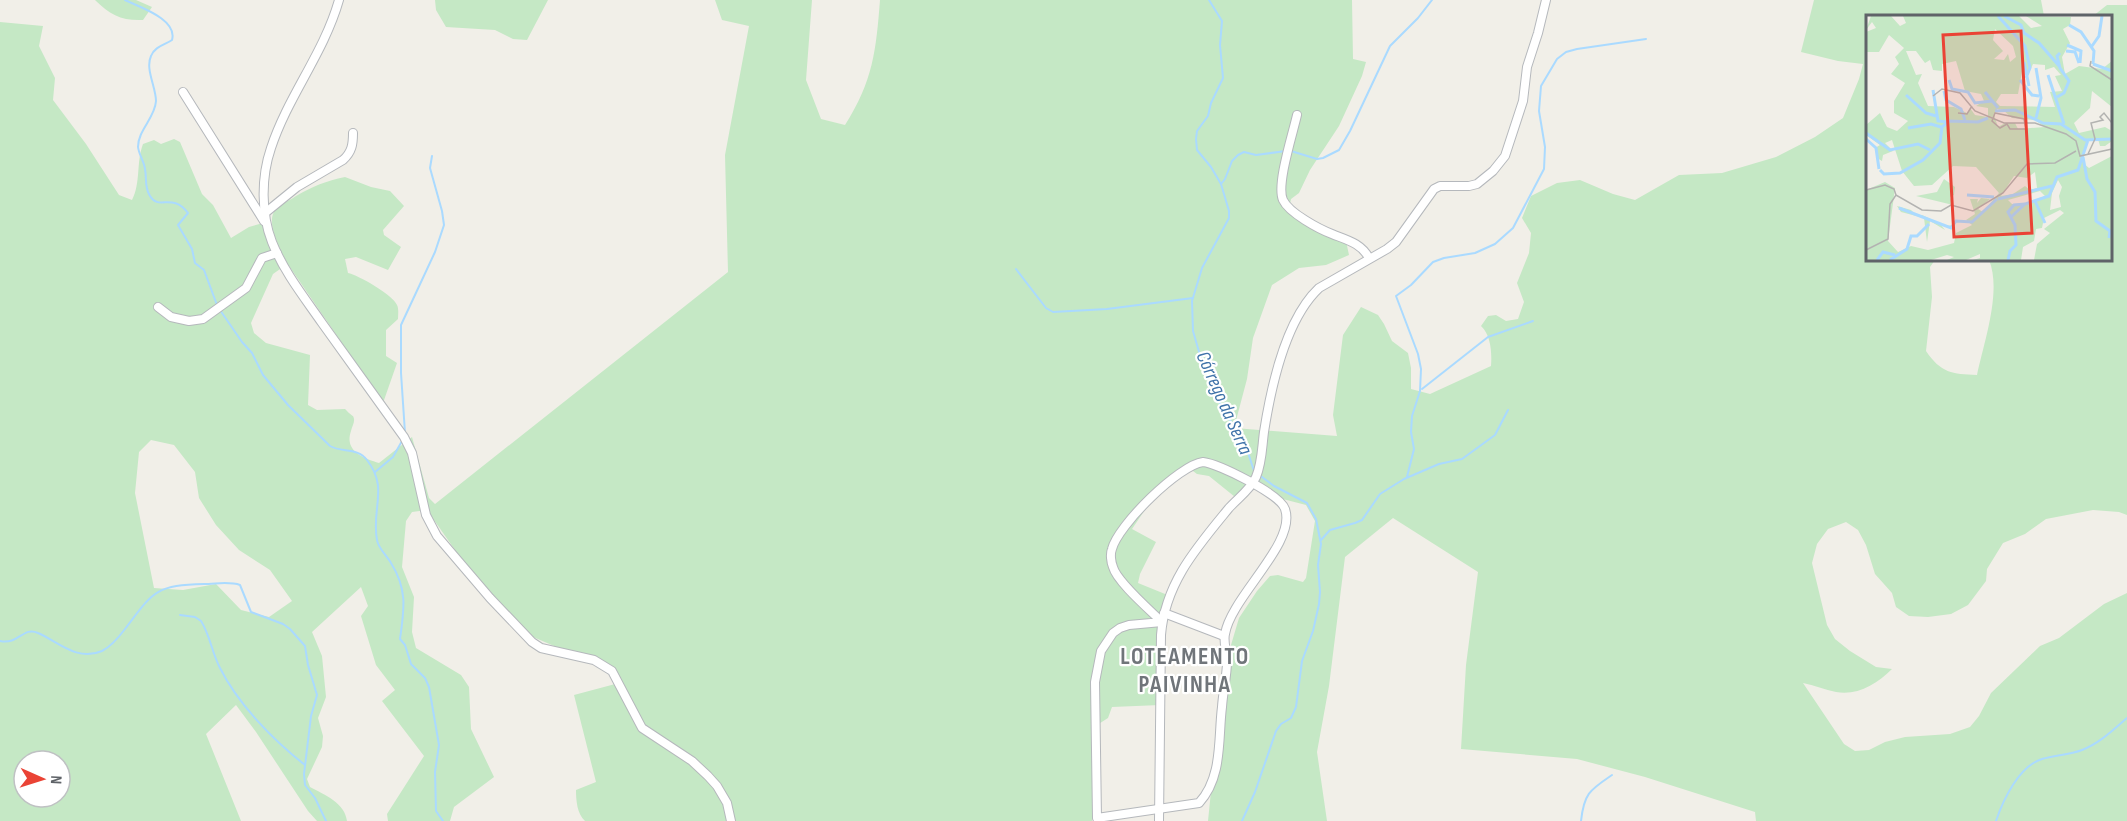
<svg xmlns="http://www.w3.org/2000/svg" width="2127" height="821" font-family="'Sofia Sans Condensed',sans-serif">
	<rect width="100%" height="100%" fill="#f1efe8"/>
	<g fill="#c5e8c5" fill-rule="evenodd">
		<path d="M95,0H136L152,7L143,20C122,21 110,15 95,0Z"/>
		<path d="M435,0H548L527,40L513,39L495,30L446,27L436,10Z"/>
		<path d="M715,0H812L806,80L821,119L845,125C873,81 876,51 880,0H1352L1353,59L1366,62L1362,76L1339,126L1310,170L1299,193L1291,199L1289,209L1346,241L1349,255L1326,265L1299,268L1272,285L1253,338L1247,379L1234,428L1337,436L1333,415L1343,335L1361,307L1378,315L1384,324L1392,341L1408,353L1411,368V389L1430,394L1491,366C1492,353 1491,335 1481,326L1488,316L1496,315L1506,321L1518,319L1524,302L1517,283L1529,253L1531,233L1522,218L1531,196L1557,183L1580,180L1613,194L1635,200L1679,175L1722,173L1776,157L1815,137L1843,118L1859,79L1863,64L1838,61L1801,52L1814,0H2041L2044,16H1868V260H1935L1930,267L1932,297L1926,351C1941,373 1952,374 1977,375C1984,342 2002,291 1989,260H2110V16H2093L2107,5H2127V515L2119,512L2093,510L2046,519L2025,534L2003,543L1987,569L1986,581L1968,605L1951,614L1928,617L1909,616L1896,607L1892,593L1875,574L1866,545L1858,530L1846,522L1828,529L1817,544L1812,563L1827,625L1835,639L1850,651L1876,667L1892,669C1877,684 1857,696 1836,692C1825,690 1814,685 1803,683L1844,744L1855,751L1869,750L1885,742L1905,737L1950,734L1970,727L1979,716L1991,693L2040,646L2059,638L2104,604L2127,593V821H1756L1755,812L1645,777L1577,759L1461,749L1466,665L1478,572L1393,518L1345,557L1329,686L1317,752L1327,821H1208L1223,672L1239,618L1257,591L1270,576L1278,575L1303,582L1306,578L1315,521L1306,505L1275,497L1257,487L1240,501L1209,476L1197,474L1185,465L1157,492L1132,529L1156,542L1140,574L1138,583L1170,596L1161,655L1160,705L1112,707L1108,718L1094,727L1092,821H585C577,814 576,800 576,790L596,782L574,695L619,683L612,666L566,651L533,637L469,570L427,510L412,512L406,521L402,567L414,597L412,632L416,648L461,675L469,687L471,729L494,777L454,807L450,821H388L387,814L424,756L382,701L395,690L376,665L361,616L368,606L361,587L312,632L322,656L326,697L318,718L323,736L322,747L307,779L310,787C325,795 345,803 347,821H317L308,811L256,732L236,705L206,734L241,821H0V22L43,26L39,46L55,78L53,100L86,144L119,195L132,200C141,183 136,162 143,144L154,140L161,144L174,139L180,142L202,194L213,205L231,238L249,227L263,223L283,267L273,274L251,323L254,333L266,343L310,355L308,405L317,410L345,409C346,410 352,416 353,416C356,421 352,426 351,431C344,451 363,458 379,463L412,437L429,498L435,504L728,272L725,155L749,26L722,20ZM151,440L174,445L195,472L199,498L216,525L239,550L270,570L292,601L269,617L241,610L216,584L183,590L154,588L135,493L139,452ZM24,761H60V797H24Z"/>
		<path d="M345,177L371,187L390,191L404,206L383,230L384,235L401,247L388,270L356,257L345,259L348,273C358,275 393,295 397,305C399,309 398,315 398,319L386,330V356L397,363L383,403L287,263C280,249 262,218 279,206C284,202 291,200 296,196C313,186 326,181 345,177Z"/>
	</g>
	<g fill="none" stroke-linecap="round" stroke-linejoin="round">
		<g stroke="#aadaff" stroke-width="2">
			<path d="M125,0C139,7 178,19 172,40C165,45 155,46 151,56C145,69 156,87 156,101C155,118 138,130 138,147C139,155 144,161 145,169C147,178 144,187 150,196C159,211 172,192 188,213L178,225L192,249L195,263L204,270L217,305"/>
			<path d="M1209,0L1222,21L1220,45L1223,78L1211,103L1208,116L1197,131L1196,139L1197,150L1211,167L1221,184L1229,211V218L1202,268L1192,301L1193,331L1204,369L1223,410L1244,440L1254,471L1274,486L1307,503L1316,519L1321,544L1318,565L1320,592L1319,604L1313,631L1302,661L1296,707L1291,718L1281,724L1276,731L1255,792L1242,821"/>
			<path d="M1291,151L1317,159L1323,158L1339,150L1350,131L1390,46L1418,18L1432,0"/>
			<path d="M1221,184L1225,179L1232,161L1238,155L1244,152L1256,155L1286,151"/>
			<path d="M1016,269L1046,308L1053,312L1107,309L1193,298"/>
			<path d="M220,310L242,342L252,353L263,375L288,405L330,446C342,453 357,447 367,460C389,488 371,509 377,540C378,548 387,556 391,563C408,590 404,610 400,639L405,645L411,664L425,678L429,687L439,745L435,772L436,811L443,821"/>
			<path d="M1422,389L1488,337L1533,321"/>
			<path d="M405,433L401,373V325L435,252L444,225L442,211L430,168L432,156"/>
			<path d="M375,472L393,457L402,441"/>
			<path d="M1407,477L1414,449L1411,432L1412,416L1420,391L1421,369L1418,354L1396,296L1411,285L1433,262L1444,258L1475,253L1495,244L1513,228L1544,169L1545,147L1539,111L1541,86L1557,59L1566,52L1577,49L1646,39"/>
			<path d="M1321,540L1330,530L1355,523L1362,520L1380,494L1404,479L1439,464L1462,459L1495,435L1508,410"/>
			<path d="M180,615L195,617L201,621C210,635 212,653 220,668C238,704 273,740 305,765"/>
			<path d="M0,641C19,645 23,626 38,633C57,641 77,662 102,651C112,646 119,637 125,629C153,592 155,585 204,584C216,584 229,581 240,585L251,612L283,624L290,629L305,646L308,665L317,695L311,716L304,774L305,785L315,798L326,821"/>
			<path d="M1581,821C1584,793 1590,790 1612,775"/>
			<path d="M1996,821C2003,800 2019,766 2042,759C2055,755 2069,755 2082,750C2100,743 2113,730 2127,718"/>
		</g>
		<g stroke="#b5b8bc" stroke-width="10">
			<g id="street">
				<path d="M339,0C324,53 288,96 271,148C261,177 261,214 272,242C284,272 304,297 322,323C349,361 377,399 404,437L412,453L426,515L437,536L490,598L532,642L541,648L594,660L612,671L642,728L692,761L708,776L717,786L727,803L731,821"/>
				<path d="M183,92L264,221"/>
				<path d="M1297,115C1293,133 1276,185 1283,200C1289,213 1319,229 1332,234C1347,240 1361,243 1369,258"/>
				<path d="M265,213L297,187L343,160C352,152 353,144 353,133"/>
				<path d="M158,307L171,317L189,321L203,319L246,288L262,258L277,253"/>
				<path d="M1203,462C1219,464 1280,494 1285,509C1297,543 1231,597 1225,634C1223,642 1227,652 1227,661C1227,676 1223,691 1222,707C1218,738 1223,777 1199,803L1097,818L1095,682L1101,651L1113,633L1120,628L1129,625L1162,622C1150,610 1117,582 1113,567C1111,562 1110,554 1112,549C1118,525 1179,465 1203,462Z"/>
				<path d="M1164,613L1224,636"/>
				<path d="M1159,821L1161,635C1165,583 1197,547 1229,508C1238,498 1251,489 1256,477C1262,463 1262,447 1264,432C1271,387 1285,320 1319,288L1387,249L1396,242L1434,189L1440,186H1469L1477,184L1493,171L1505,156L1523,101L1527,67L1538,33L1546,0"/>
			</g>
		</g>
		<use href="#street" stroke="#fff" stroke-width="8"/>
	</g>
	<g text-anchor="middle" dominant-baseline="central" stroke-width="4.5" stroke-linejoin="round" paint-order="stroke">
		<g font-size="20" font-style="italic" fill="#4174aa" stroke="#fff">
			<text transform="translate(1224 403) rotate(66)">Córrego da Serra</text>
		</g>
		<g font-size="24" font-weight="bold" letter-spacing="1.5" fill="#70757a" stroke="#fff">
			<text x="1185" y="656">LOTEAMENTO<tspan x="1185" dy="28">PAIVINHA</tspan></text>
		</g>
	</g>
	<g transform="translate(1866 15)">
		<rect width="246" height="246" fill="#f1efe8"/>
		<path d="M5,1H25L34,11L40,8L37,1H153L165,13L176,11L160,1L205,2L204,10L197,14L204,28L196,42L199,59L213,51L236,54L246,46V92L226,76L224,93L208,108L213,118L239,112L246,116V126L239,131H234L232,124L223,125L217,139L218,149L223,153L246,141V245H168L171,229L184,218L178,214L198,198L194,195L178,203L176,213L170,214L168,226L157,232L155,245H107L114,243V239L100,245H81L88,242L81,240L65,245H0V175L19,167L29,173L22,226L32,237L45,231L62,235L88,228L90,218L106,210L100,205L109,199L104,184H112L111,188L115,183L124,184L112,194L117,197L133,178L110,152L87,151L66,170L48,171L36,156L26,125L19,128L27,136L17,140L16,146L11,143L9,133L14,130L0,120V110L14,98L21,112L31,116L42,106L28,98V86L39,68L25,59L33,49L29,42L38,33L23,20L13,37H0V17L10,13L6,7L0,15ZM129,14L147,31L150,42L144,47L142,39L138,45L128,44L137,36L127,25ZM40,36H50L59,48L64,45L67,55L76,56V49L90,46L99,76L115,79L118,86L110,91L122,93V102L109,100L104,93L101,98L88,92L62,91L52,68L56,59L50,60ZM167,49L179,50V55L188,52L195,60L189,61L196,76L184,77L189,92L134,91L130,87L135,79H152L157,51L162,60ZM137,95L146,103L169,105L179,112L152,114L149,108H139L132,112L128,100L131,94ZM169,157L171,173L164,175L159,171L147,179L135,181L148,161L161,163ZM192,165L196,172L193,181L195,192L184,195L186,178ZM174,176L179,181L161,189H146L142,185ZM78,164L89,172L88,180L84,182L87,190L50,181L71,177ZM31,191L45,195L50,200H56L79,211L89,210L86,214L75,210L79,215L64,206L61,227L58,203L35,197Z" fill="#c5e8c5" fill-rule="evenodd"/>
		<path fill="none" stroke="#aadaff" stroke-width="3" d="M132,1L159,31L164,53L160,63M138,1L155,10L158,18L173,28L194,52M203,10L215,17L228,36L227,49M201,30L215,36L214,48M226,31L233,21L236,1M200,36L209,37L213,48M158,47L163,71M227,49L246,56M170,53L175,83L170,103M182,60L198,109M83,65L86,74L102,77L109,88L126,86M154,65L166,80L173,81M67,75L72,106L81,107M78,76L80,85L95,94L99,105M119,77L132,93M40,80L60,98L70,101M191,82L198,78L203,66L194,53L191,41L194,38M129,96L149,95L177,108L195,109L219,125L246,124M42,113L65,109L75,112M0,118L24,135L52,129L64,135M0,124L10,133L13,154M217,142L221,164L229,177L230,206L244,216L243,223M14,155L18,159L34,158L57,145L74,128L76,112L83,106L112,107L122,103M101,180L128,182M132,184L186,171M169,186L179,208M33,193L85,213L90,206L106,207L131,184M145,202L159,189L183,181L191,162L212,155L222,125M11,245L17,237L29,240M24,245L41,234L45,221H51L63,209M142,245L144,236L150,230L149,210L142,197L148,190L159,189"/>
		<path fill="none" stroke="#b3b3b1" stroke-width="1.5" d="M225,46L224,51L246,65M67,81L76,74L94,78L109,96L138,108H169L200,119L210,126L214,141L246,134M92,98L101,99L106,91M129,98L158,104L160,114H144L141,109L134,113L126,106ZM222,139L229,124L225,108L237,105L234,102L238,98L246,108M0,175L19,170L28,174L30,180M0,235L22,224L24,189L30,180L56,195L75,196L85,190L107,196L137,178L161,149L189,148L210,136"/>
		<path fill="#ea4335" fill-opacity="0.15" stroke="#ea4335" stroke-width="3" d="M155,16L166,218L88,222L77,20Z"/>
		<rect width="246" height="246" fill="none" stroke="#5f6368" stroke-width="3"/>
	</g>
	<g transform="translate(42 779) rotate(93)"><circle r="28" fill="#ffffff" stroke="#bfc1c3" stroke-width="1.5"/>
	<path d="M0-4.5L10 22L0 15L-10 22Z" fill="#ea4335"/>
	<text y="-9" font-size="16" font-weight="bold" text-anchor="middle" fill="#5f6368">N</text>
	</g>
</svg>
